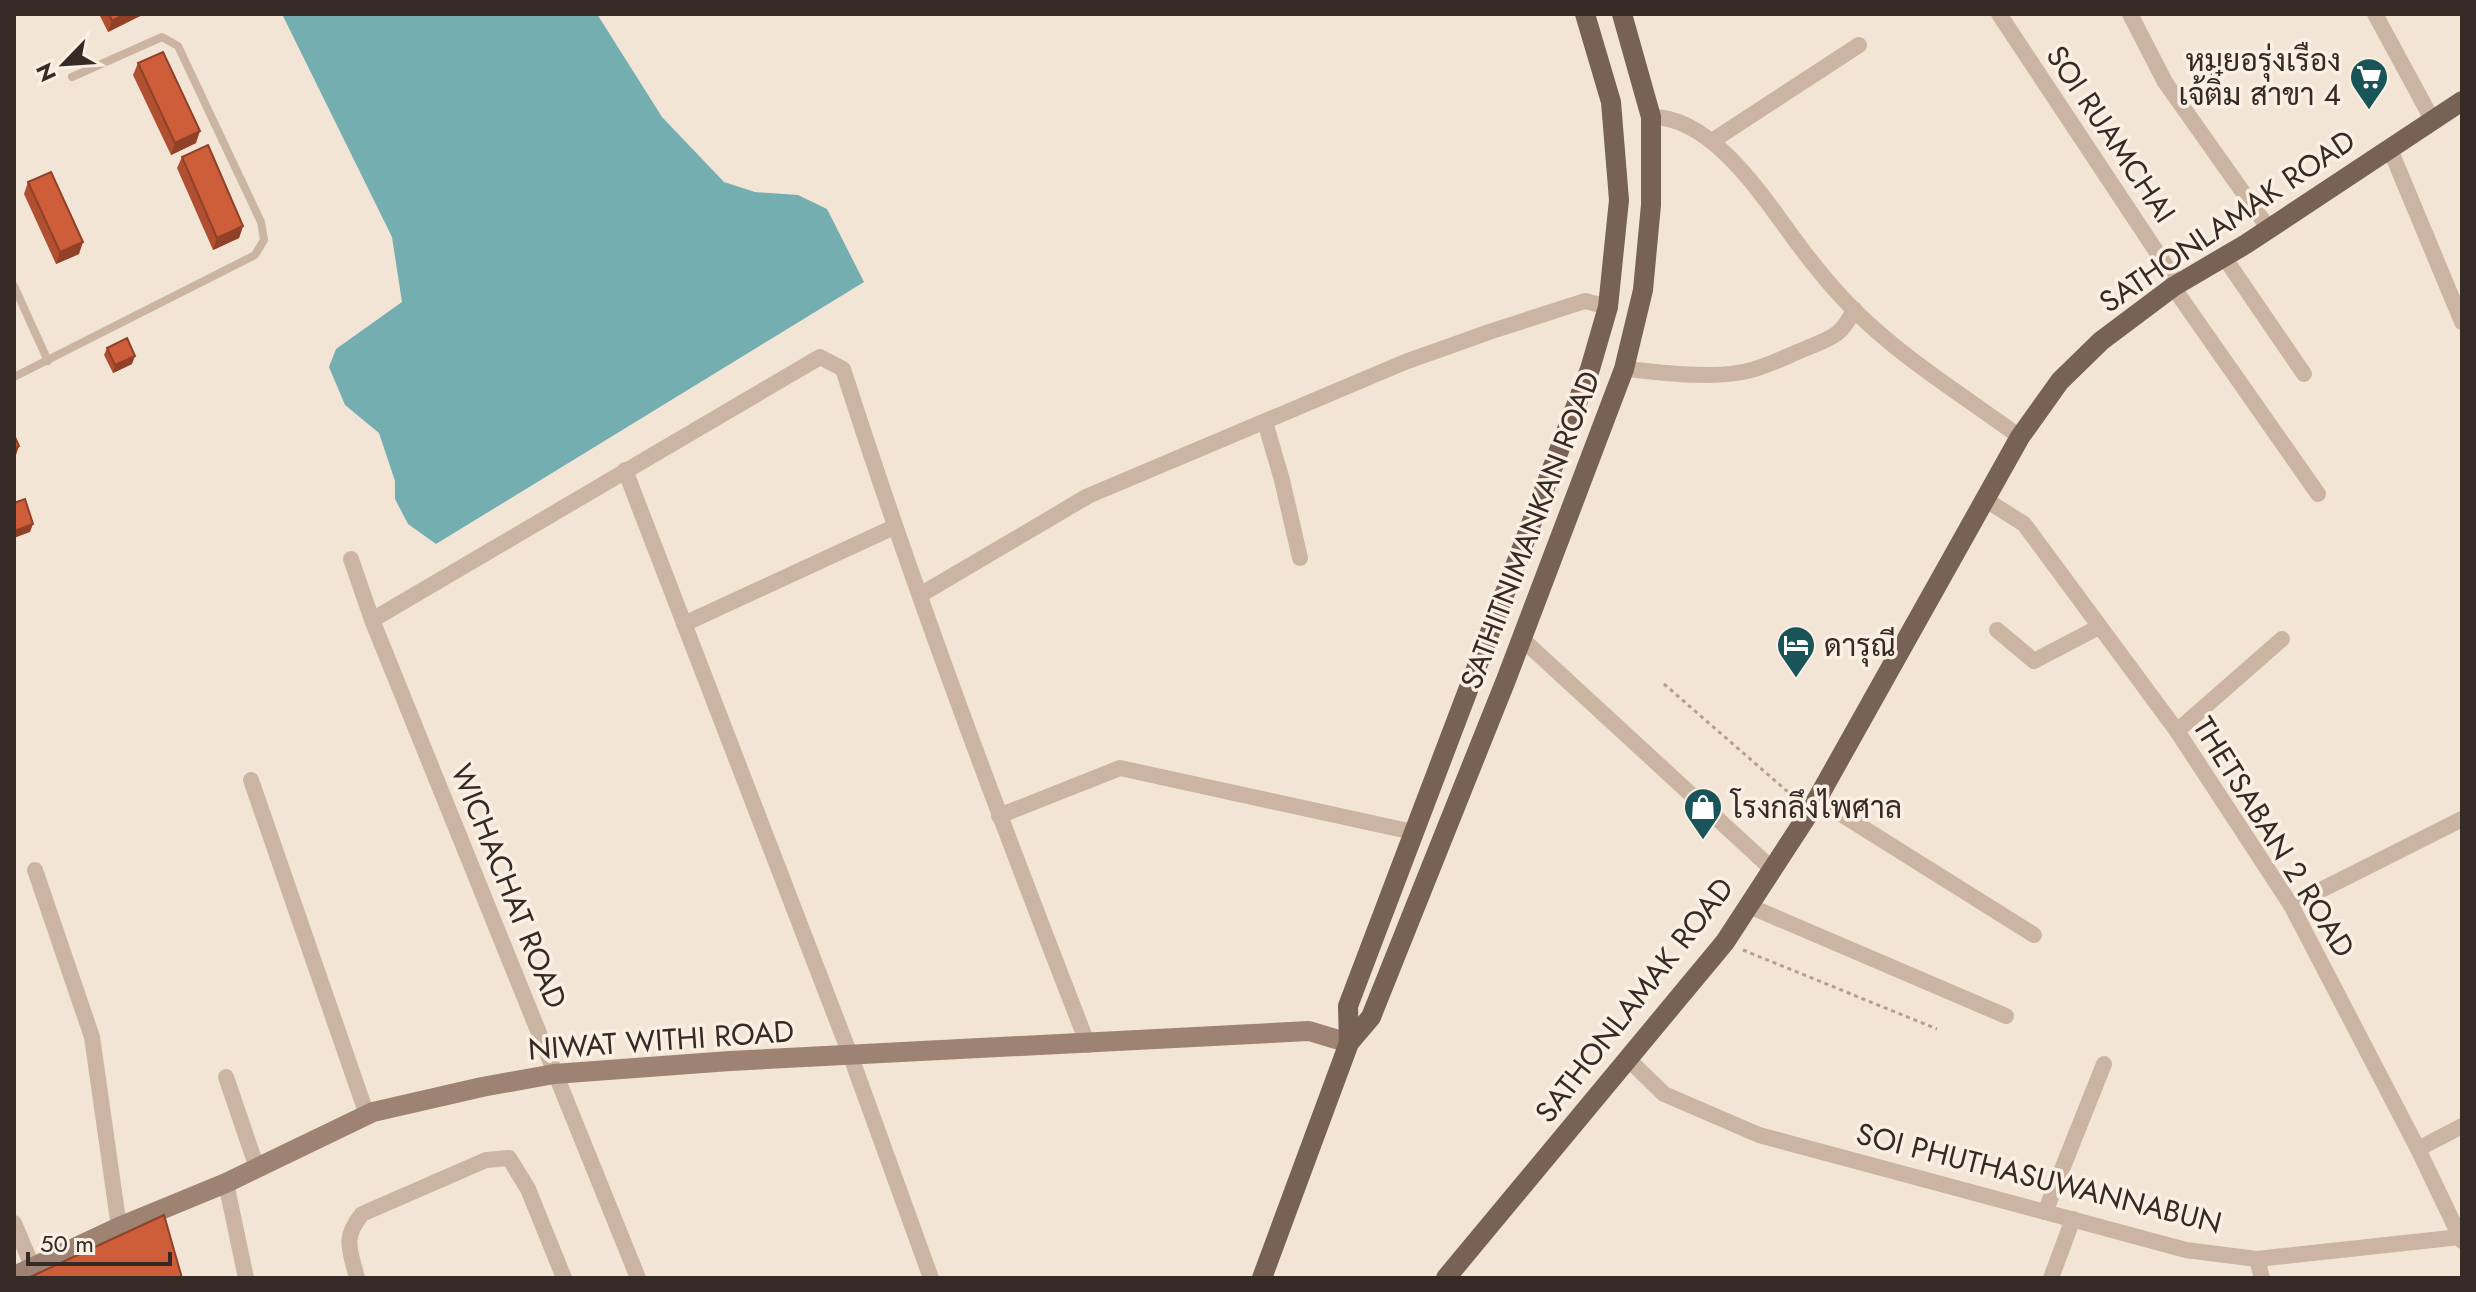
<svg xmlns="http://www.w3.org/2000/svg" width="2476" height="1292" font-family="Jost,Sarabun,sans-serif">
	<rect width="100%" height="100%" fill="#f2e5d6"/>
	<path fill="#74aeb1" d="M282,14H597L662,117L724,182L755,192L798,195L827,209L864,282L436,544L408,524L395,499V481L379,433L345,405L329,367L336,349L402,302L392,237Z"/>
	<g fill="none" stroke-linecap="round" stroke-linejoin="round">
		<g stroke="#b69e8c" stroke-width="3" stroke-dasharray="4 4" stroke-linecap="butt">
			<path d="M1664,684L1795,798"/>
			<path d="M1743,950L1937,1029"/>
		</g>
		<g stroke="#cbb5a2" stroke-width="8">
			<path d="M14,286L48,361"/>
			<path d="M14,377L255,255L264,240L261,222L178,46L162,37L72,77"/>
		</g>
		<g stroke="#cbb5a2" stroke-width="16">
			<path d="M1999,14L2178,284"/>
			<path d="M2130,14L2165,82L2269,229"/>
			<path d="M2375,14L2433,121"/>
			<path d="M1651,117C1713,116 1765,200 1798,244C1815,267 1834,290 1854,310C1903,359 1964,396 2020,437"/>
			<path d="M1712,141L1859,45"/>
			<path d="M2390,149L2462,322"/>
			<path d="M2224,257L2304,374"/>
			<path d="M2173,287L2318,494"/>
			<path d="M1624,369C1662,372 1706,379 1743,372C1764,368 1783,358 1802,350C1830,338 1841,338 1854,309"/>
			<path d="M1265,422L1282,480L1300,558"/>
			<path d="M625,470L851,1057L931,1278"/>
			<path d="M1986,500L2024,524L2177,731L2291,905L2418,1149L2462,1241"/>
			<path d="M351,559L372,620L638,1278"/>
			<path d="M920,595L1088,496L1405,362L1492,331L1585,301L1608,307"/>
			<path d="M372,620L820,357L843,369C916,597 1001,821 1088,1045"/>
			<path d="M684,624L894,527"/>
			<path d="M1997,630L2034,661L2099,627"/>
			<path d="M1522,639L1772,869"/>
			<path d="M2177,731L2282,639"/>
			<path d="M251,780L367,1115"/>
			<path d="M1817,799L2034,935"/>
			<path d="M999,816L1120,768L1413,832"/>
			<path d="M35,870L92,1037L119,1227"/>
			<path d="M2291,905L2462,819"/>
			<path d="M1749,906L2006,1016"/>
			<path d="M1628,1059L1664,1094L1759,1135L2186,1250L2257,1259L2460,1237"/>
			<path d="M226,1077L257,1168"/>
			<path d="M2418,1149L2462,1126"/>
			<path d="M226,1183L246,1278"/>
			<path d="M2045,1212L2104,1064"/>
			<path d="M14,1223L33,1268"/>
			<path d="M2257,1259L2262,1278"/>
			<path d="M357,1278C350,1249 342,1239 362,1214L486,1160L509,1158L528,1189L564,1278"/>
			<path d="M2051,1278L2073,1219"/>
		</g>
		<path stroke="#9e8373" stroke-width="20" d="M14,1276L119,1227L226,1183L373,1112L482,1087L554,1074L730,1061L1309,1031L1349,1043"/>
		<g stroke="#786155" stroke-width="20">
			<path d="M1349,1043L1348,1006L1590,369L1608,307L1619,200L1611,102L1585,14"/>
			<path d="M1262,1278L1349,1043L1371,1017L1506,680L1624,369L1643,290L1651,205V117L1622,14"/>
			<path d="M1446,1278L1725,942L1811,810L2020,437L2060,381L2101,341L2173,287L2246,244L2462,101"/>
		</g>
	</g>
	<g fill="#b15031">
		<path d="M99,14H144L108,32Z"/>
		<path d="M138,63L196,143L171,155L133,75Z"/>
		<path d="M182,157L243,226L239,238L213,250L177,168Z"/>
		<path d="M28,182L79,254L56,264L24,194Z"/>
		<path d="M107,348L132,364L113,373L104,355Z"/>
	</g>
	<g fill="#904128">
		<path d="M125,14H144L108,32L112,21Z"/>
		<path d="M200,131L196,143L171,155L175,143Z"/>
		<path d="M243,226L239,238L213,250L217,238Z"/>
		<path d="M83,242L79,254L56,264L60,252Z"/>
		<path d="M135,356L132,364L113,373L115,365Z"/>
		<path d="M19,446L15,458H14V449Z"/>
		<path d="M33,524L30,532L14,538V531Z"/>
	</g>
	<g fill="#ce5d39" stroke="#904128" stroke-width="2">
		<path d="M109,14H125L112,21Z"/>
		<path d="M163,52L200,131L175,143L138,63Z"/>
		<path d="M208,145L243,226L217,238L182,157Z"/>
		<path d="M51,172L83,242L60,252L28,182Z"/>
		<path d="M127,338L135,356L115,365L107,348Z"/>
		<path d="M14,435L19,446L14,449Z"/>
		<path d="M25,499L33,524L14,531V503Z"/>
		<path d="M164,1215L182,1278H28Z"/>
	</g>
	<defs>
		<g id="supermarket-pin" transform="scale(2)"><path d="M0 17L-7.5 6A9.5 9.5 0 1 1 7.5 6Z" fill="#185458" stroke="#faefe3"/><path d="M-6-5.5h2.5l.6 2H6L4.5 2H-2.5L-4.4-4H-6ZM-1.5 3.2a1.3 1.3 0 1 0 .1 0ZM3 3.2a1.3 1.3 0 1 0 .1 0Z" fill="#fff"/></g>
		<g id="hotel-pin" transform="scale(2)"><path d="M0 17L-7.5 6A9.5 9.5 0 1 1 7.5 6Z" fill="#185458" stroke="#faefe3"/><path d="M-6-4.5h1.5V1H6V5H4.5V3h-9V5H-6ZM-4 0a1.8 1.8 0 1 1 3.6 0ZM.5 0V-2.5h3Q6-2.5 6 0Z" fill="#fff"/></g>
		<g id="shop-pin" transform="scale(2)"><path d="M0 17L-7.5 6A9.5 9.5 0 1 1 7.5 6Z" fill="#185458" stroke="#faefe3"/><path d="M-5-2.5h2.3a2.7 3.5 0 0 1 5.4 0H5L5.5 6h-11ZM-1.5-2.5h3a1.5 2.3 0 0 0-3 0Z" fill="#fff"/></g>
	</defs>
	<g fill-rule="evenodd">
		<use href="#supermarket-pin" x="2369" y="77"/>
		<use href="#hotel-pin" x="1796" y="645"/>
		<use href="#shop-pin" x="1703" y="807"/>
	</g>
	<g text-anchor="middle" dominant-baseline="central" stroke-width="7" stroke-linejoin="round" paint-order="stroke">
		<g font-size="30" fill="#352a25" stroke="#faefe3" text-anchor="start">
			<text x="2341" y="60" text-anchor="end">หมูยอรุ่งเรือง<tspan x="2341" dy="34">เจ้ติ๋ม สาขา 4</tspan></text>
			<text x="1824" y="645">ดารุณี</text>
			<text x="1731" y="807">โรงกลึงไพศาล</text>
		</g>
		<g font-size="30" fill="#352a25" stroke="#faefe3">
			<text transform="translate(2111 134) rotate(56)">SOI RUAMCHAI</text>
			<text transform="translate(2227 221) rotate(-34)">SATHONLAMAK ROAD</text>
			<text transform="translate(1530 530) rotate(-69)">SATHITNIMANKAN ROAD</text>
			<text transform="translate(2274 837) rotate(58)">THETSABAN 2 ROAD</text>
			<text transform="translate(509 886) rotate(68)">WICHACHAT ROAD</text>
			<text transform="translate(1634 1000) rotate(-52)">SATHONLAMAK ROAD</text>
			<text transform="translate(661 1040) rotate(-4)">NIWAT WITHI ROAD</text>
			<text transform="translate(2039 1178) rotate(14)">SOI PHUTHASUWANNABUN</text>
		</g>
	</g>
	<rect width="2476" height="1292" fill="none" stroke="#352a25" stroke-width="32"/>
	<g transform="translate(64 64) rotate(245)" stroke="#faefe3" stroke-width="6" paint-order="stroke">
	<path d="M0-6L14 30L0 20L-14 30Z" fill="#352a25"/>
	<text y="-12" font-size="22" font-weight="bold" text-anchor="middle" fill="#352a25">N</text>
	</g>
	<path d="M28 1252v12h142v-12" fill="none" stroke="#352a25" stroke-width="4"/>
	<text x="40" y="1252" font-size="24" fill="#352a25" stroke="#faefe3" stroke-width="6" paint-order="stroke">50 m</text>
</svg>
